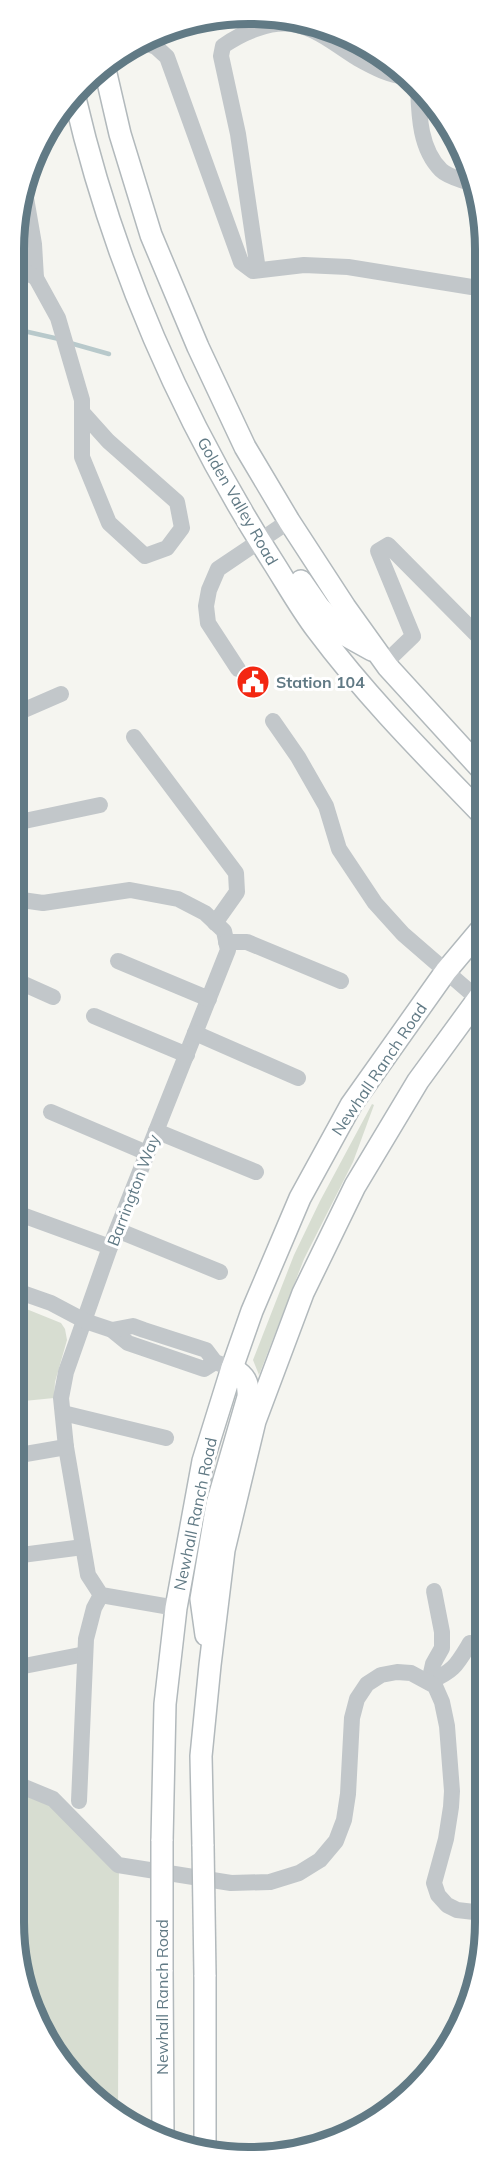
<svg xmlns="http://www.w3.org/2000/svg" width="499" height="2171" font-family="Mulish,sans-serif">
	<rect width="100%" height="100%" fill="#f5f5f0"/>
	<g fill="#d7ddd1">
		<path d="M372,1104L374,1105L353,1162L304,1259L259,1375L253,1360L294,1255L320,1201Z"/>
		<path d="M14,1304L61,1323L65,1329L67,1340L55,1382L54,1398L14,1402Z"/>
		<path d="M14,1769L19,1776L119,1859L118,2112L72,2077L31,2011L14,1921Z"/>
	</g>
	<path fill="#b8c9cb" d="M14,1332C23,1342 25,1348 22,1361L14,1363Z"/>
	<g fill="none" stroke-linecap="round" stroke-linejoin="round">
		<g stroke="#b8c9cb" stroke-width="4.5">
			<path d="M15,329L59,339"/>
			<path d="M70,343L109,354"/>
		</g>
		<g stroke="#b2b9bc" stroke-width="24">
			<g id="major">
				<path d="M104,65L120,134L151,235L198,347L245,447L289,521L345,607L388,667L483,771"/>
				<path d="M75,98C113,262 182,420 273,562C287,584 301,609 317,630C367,697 426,756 483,815"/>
				<path d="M301,581L319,607L345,635L372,650"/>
				<path d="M206,1635L201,1599L217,1504L248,1397C249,1382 245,1376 232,1368"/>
				<path d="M162,1841L165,1704L176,1608L203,1461L232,1368L252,1311L300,1198L351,1105L446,971L483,927"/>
				<path d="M203,1846L201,1756L210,1665L224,1550L255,1421L303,1293L355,1186L418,1081L483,992"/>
				<path d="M162,1970L163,2138"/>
				<path d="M205,2149V1975"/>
			</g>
		</g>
		<g stroke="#c2c7ca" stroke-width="16">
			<path d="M145,43L156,47L167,57L241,262L253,271L304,265L348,267L484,289"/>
			<path d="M418,85C419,113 419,148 441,170C447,176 459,179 467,182"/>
			<path d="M25,192L34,244L36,278"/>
			<path d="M16,266L36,278L58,318L82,400V457L109,523L145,556L167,548L182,528L177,502L108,441L82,412"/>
			<path d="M258,270L238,134L221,56L223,46C242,33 272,19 296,25C318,29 339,47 357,58C373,67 390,76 408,77"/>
			<path d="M15,607L18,606"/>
			<path d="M385,663L413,636L378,551L388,545L483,641"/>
			<path d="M238,669L208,623L206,606L209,590L218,569L289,521"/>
			<path d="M15,714L61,694"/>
			<path d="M273,721L298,757L326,806L339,849L375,903L403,934L478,999"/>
			<path d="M134,737L236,873L237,892L215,923"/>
			<path d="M15,823L100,805"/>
			<path d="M15,899L43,903L130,890L178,899L205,913L224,931L228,950L110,1247L66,1372L61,1398L66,1447L88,1575L101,1595L176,1608"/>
			<path d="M226,942H247L341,981"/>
			<path d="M118,961L209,999"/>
			<path d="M15,980L53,997"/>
			<path d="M94,1016L187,1055"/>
			<path d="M195,1033L298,1078"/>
			<path d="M51,1112L147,1153"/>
			<path d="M156,1131L256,1172"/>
			<path d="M14,1212L110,1247"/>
			<path d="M117,1230L220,1272"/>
			<path d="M14,1290L51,1303L85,1321L112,1330L128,1343L204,1369L215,1362"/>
			<path d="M112,1330L133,1326L144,1330L206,1350L215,1362L223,1365"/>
			<path d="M63,1413L166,1438"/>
			<path d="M14,1456L66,1447"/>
			<path d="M14,1556L83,1547"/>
			<path d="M434,1591L442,1632V1648L433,1664L429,1682C454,1671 456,1666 470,1643"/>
			<path d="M14,1668L85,1654"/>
			<path d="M14,1777L24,1787L53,1799L118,1865L231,1883L270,1882L299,1873L320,1860L336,1841L344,1820L348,1794L352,1718L357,1699L367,1684L381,1675L397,1672L411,1673L435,1686L442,1702L447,1726L452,1791L451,1807L446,1839L434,1883L438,1895L447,1905L457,1910L483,1913"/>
			<path d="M79,1801L86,1639L94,1608L101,1595"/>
		</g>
		<use href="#major" stroke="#fff" stroke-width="21"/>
		<g stroke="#b2b9bc" stroke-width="24" stroke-linecap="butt">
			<g id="major-bridge">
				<path d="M203,1846L205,1975"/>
				<path d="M162,1970V1841"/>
			</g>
		</g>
		<use href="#major-bridge" stroke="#fff" stroke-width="21"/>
	</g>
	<defs>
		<g id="civic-disc" transform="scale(1.725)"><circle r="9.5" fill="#f32712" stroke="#fff"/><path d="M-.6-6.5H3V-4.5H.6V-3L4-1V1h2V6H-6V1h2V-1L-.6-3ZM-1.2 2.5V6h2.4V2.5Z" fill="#fff"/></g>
	</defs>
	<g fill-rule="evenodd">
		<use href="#civic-disc" x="253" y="682"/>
	</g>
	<g text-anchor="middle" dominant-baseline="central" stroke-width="6" stroke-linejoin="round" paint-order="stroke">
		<g font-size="16" fill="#617a85" stroke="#fff">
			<text transform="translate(238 501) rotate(60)">Golden Valley Road</text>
			<text transform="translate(379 1069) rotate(-56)">Newhall Ranch Road</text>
			<text transform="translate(133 1190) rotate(-69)">Barrington Way</text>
			<text transform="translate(195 1514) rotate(-78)">Newhall Ranch Road</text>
			<text transform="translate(162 1997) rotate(-90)">Newhall Ranch Road</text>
		</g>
		<g font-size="16" font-weight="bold" fill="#617a85" stroke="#fff" text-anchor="start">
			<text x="276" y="682">Station 104</text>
		</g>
	</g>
	<path d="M0 0H499V2171H0ZM249 24H250A225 225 0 0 1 475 249V1922A225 225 0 0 1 250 2147H249A225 225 0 0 1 24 1922V249A225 225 0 0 1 249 24Z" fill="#fff" fill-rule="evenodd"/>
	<path fill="none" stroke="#617a85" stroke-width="8" d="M249 24H250A225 225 0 0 1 475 249V1922A225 225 0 0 1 250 2147H249A225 225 0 0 1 24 1922V249A225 225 0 0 1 249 24Z"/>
</svg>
